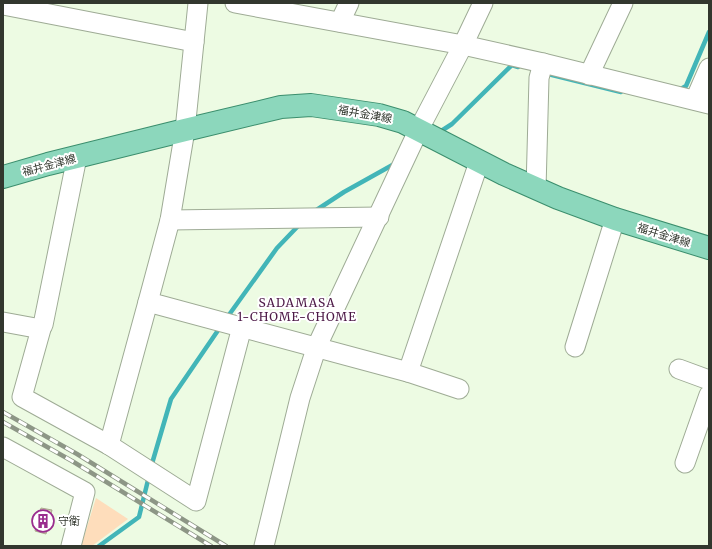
<svg xmlns="http://www.w3.org/2000/svg" width="712" height="549" font-family="Merriweather,'Noto Sans JP',serif">
	<rect width="100%" height="100%" fill="#edfbe3"/>
	<path fill="#feddbb" d="M96,498L128,519L92,546H81Z"/>
	<g fill="none" stroke-linecap="round" stroke-linejoin="round">
		<g stroke="#42b5b8" stroke-width="4.5">
			<path d="M544,73L621,92"/>
			<path d="M679,90L686,86L709,32"/>
			<path d="M438,133L452,124L512,65L518,67"/>
			<path d="M315,211L344,192L396,163"/>
			<path d="M226,319L277,248L300,224"/>
			<path d="M151,467L171,399L221,326"/>
			<path d="M99,546L139,517L149,476"/>
		</g>
	</g>
	<path fill="#d2ceb4" stroke="#aaa78e" d="M41,508L52,510L46,534L35,531Z"/>
	<g fill="none" stroke-linecap="round" stroke-linejoin="round">
		<g stroke="#9eab95" stroke-width="21">
			<g id="minor">
				<path d="M198,3L185,130L170,220L148,302L408,372L459,389"/>
				<path d="M235,3L463,45L543,63L709,104"/>
				<path d="M3,5L194,42"/>
				<path d="M340,22L349,3"/>
				<path d="M589,75L623,3"/>
				<path d="M695,100L709,68"/>
				<path d="M536,189L539,78L543,63"/>
				<path d="M170,220L379,217"/>
				<path d="M3,322L41,329L22,397L109,445L196,501L242,327"/>
				<path d="M43,325L77,157"/>
				<path d="M575,347L615,219"/>
				<path d="M679,369L709,380"/>
				<path d="M408,372L479,162"/>
				<path d="M109,445L148,302"/>
				<path d="M3,447L85,492L71,546"/>
				<path d="M685,463L709,395"/>
				<path d="M264,546L300,398L317,346L419,129L463,45L483,3"/>
			</g>
		</g>
		<g stroke="#3b8e6d" stroke-width="24">
			<path id="major" d="M3,177L48,164L185,130L281,107L311,105L379,115L403,122L504,174L558,198L615,219L709,248"/>
		</g>
		<use href="#minor" stroke="#fff" stroke-width="19"/>
		<use href="#major" stroke="#8cd7bc" stroke-width="22"/>
		<g stroke="#8d9686" stroke-width="4.5">
			<g id="rail">
				<path d="M3,412L77,454L226,546"/>
				<path d="M3,422L72,461L211,546"/>
			</g>
		</g>
		<use href="#rail" stroke="#fff" stroke-width="3" stroke-dasharray="9" stroke-linecap="butt"/>
	</g>
	<defs>
		<g id="building-ring" transform="scale(1.15)"><circle r="9.5" fill="#fff" stroke="#9a2d8e" stroke-width="1.5"/><path d="M-4-6H4V6H1V3H-1V6H-4ZM-2.5-4.3h1.7v1.8h-1.7ZM.8-4.3h1.7v1.8H.8ZM-2.5-1h1.7V.8h-1.7ZM.8-1h1.7V.8H.8Z" fill="#9a2d8e"/></g>
	</defs>
	<g fill-rule="evenodd">
		<use href="#building-ring" x="43" y="521"/>
	</g>
	<g text-anchor="middle" dominant-baseline="central" stroke-width="4" stroke-linejoin="round" paint-order="stroke">
		<g font-size="11" fill="#32372e" stroke="#fff">
			<text transform="translate(365 114) rotate(10)">福井金津線</text>
			<text transform="translate(49 165) rotate(-15)">福井金津線</text>
			<text transform="translate(664 235) rotate(17)">福井金津線</text>
		</g>
		<g font-size="11" fill="#32372e" stroke="#fff" text-anchor="start">
			<text x="58" y="521">守衛</text>
		</g>
		<g font-size="12" letter-spacing="1" fill="#4d1947" stroke="#fff">
			<text x="297" y="302">SADAMASA<tspan x="297" dy="14">1-CHOME-CHOME</tspan></text>
		</g>
	</g>
	<rect width="712" height="549" fill="none" stroke="#32372e" stroke-width="8"/>
</svg>
